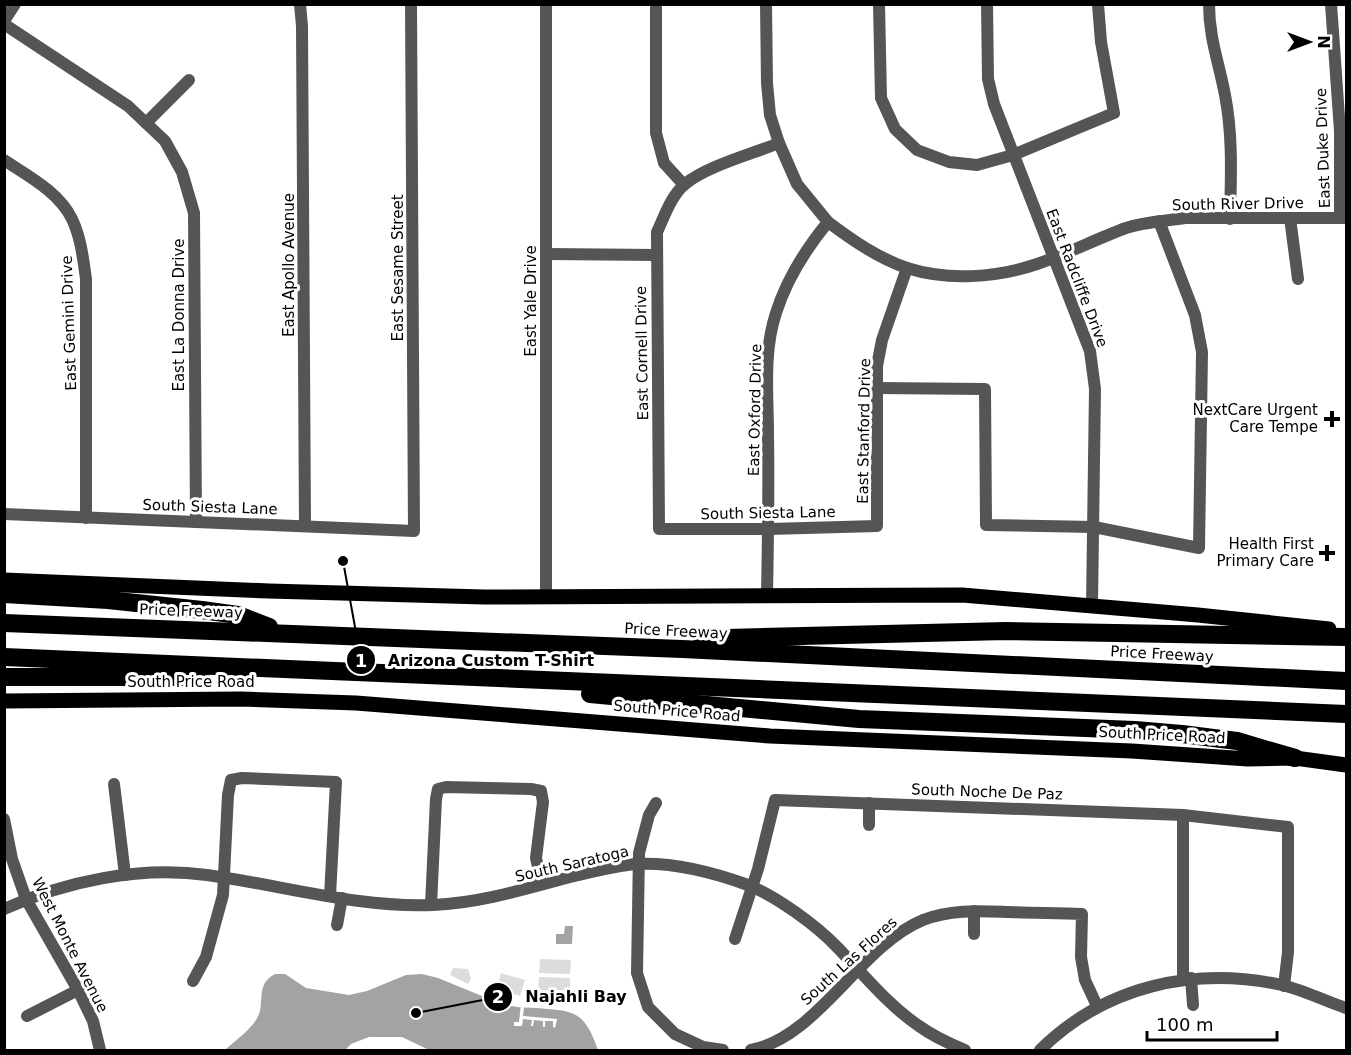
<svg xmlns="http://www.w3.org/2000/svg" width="1351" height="1055" font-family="'DejaVu Sans',sans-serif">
	<rect width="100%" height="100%" fill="#fff"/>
	<g fill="#dcdcdc">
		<path d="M540,959L571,960L570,974L539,973Z"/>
		<path d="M453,968L468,969L471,979L468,984L450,975Z"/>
		<path d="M501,973L525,980L520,996L497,989Z"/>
		<path d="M539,977L570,978V992L538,991Z"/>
	</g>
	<g fill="#a3a3a3">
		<path d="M565,926H573L572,944H556V934H564Z"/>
		<path d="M275,974H285L306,988L349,995L367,991L406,975L422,974L438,978L487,998C494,998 494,1000 499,1003C503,1005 513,1006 517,1007C523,1008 530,1007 536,1008C576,1011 584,1011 598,1050H429L402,1037H369L351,1044L345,1050H225C235,1040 256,1027 260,1011C263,996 258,983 275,974Z"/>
	</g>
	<path fill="#fff" d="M521,1004L557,1006V1009L524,1007L523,1016L557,1019L555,1028L553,1027V1021H545V1027H543V1021L534,1020L533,1026H531L532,1020L523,1019L522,1026H514V1022H519Z"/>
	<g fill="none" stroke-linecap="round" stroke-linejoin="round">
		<g stroke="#555" stroke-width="12">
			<path d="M300,4L302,26L305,526"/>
			<path d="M656,4V133L664,163L684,185"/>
			<path d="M766,4L767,83L770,115L779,143L797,184L828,222C805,250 787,278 776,313C763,352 768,395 768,435C769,489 768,542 767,595"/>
			<path d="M879,4L881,98L895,129L917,150L949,162L977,165L1013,155L1114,113L1101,42L1098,4"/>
			<path d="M987,4L988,79L994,104L1090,351L1095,389L1092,605"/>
			<path d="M1209,4C1209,38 1219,63 1225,95C1233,136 1231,177 1230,219"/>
			<path d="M1331,4L1340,131V218"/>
			<path d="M4,21L15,4"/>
			<path d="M4,24L128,106L146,123L165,141L182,172L194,213L196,522"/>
			<path d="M146,123L189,80"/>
			<path d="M779,143C752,154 707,166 685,184C671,196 665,215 657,232L659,529H769L877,526V366L882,340L907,268"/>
			<path d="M4,160C28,176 59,192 72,219C81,238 83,258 86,279V518"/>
			<path d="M1290,218L1298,279"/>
			<path d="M828,222C852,240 878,258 907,268C948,281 996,278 1037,264C1067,254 1096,239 1126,228C1144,222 1165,221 1185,218H1346"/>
			<path d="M546,254L656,255"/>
			<path d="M877,388L985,389L986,525L1094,527L1199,548L1202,352L1195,315L1159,221"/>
			<path d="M4,514L414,531L411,4"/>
			<path d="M546,597V4"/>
			<path d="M114,784L125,875"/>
			<path d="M656,803L649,815L639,853L637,973L648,1007L675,1034L703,1047L723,1050"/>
			<path d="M869,803V825"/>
			<path d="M4,819L12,859L26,899L78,990L93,1021L100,1050"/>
			<path d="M431,905L436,799L438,789L446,787L531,789L541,791L543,802L536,858L542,884"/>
			<path d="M4,909C66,881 139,866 207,875C282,885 357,908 433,905C480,903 525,889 570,877C592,872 614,866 636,864C672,862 715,873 748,885C776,896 816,925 837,947C863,974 888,1005 919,1026C933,1036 950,1044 965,1050"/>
			<path d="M337,925L342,898"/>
			<path d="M974,934V911"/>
			<path d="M735,939L758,869L775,800L1183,815L1288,827V952L1284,986"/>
			<path d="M1191,978L1193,1005"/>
			<path d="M1183,979V815"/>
			<path d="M193,981L206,957L223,895L228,795L231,780L242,778L336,782L330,896"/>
			<path d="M27,1016L78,990"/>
			<path d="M751,1050C817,1038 860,946 923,920C951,909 980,911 1009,912C1033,913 1057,913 1082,914L1081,957L1085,980L1097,1006"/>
			<path d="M1040,1050C1105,986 1193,966 1282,985C1303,990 1325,1001 1346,1008"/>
		</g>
		<g stroke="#000" stroke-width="15">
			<path d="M4,580L269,591L484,597L962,595L1198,615L1329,629"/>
			<path d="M4,701L241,699L356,703L770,736L1132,751L1248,759L1295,758L1346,765"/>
		</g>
		<g stroke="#000" stroke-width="18">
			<path d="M4,594L108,600L202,610L238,615L269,627"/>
			<path d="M4,623L682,649L1346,681"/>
			<path d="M701,644L727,638L1006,631L1346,637"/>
			<path d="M4,657L1346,714"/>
			<path d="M4,677H201"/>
			<path d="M590,694L859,719L1135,730L1182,734L1237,741L1295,758"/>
		</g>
	</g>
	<g fill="#000" stroke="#fff" stroke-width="2">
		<path d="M1329 410h6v6h6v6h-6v6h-6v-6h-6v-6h6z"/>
		<path d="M1324 544h6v6h6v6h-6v6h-6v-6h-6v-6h6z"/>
	</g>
	<g text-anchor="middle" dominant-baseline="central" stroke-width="6" stroke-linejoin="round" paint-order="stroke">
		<g font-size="15" fill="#000" stroke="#fff">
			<text transform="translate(1323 148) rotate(-92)">East Duke Drive</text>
			<text transform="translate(1238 204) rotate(-1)">South River Drive</text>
			<text transform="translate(289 265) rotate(-90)">East Apollo Avenue</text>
			<text transform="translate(398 268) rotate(-90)">East Sesame Street</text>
			<text transform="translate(1077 278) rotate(69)">East Radcliffe Drive</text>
			<text transform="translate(531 301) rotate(-90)">East Yale Drive</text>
			<text transform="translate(179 315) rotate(-90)">East La Donna Drive</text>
			<text transform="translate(69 323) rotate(-92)">East Gemini Drive</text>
			<text transform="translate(642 353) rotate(-91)">East Cornell Drive</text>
			<text transform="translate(755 410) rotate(-89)">East Oxford Drive</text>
			<text transform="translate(864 431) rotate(-89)">East Stanford Drive</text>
			<text transform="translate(210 507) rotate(2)">South Siesta Lane</text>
			<text transform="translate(768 513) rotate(-1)">South Siesta Lane</text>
			<text transform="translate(191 611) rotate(2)">Price Freeway</text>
			<text transform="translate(676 631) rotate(3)">Price Freeway</text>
			<text transform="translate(1162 654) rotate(3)">Price Freeway</text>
			<text x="191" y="682">South Price Road</text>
			<text transform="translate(677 711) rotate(5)">South Price Road</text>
			<text transform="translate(1162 735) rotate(3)">South Price Road</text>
			<text transform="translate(987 792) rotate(2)">South Noche De Paz</text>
			<text transform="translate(572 864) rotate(-13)">South Saratoga</text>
			<text transform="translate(70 945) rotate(63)">West Monte Avenue</text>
			<text transform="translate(849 961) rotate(-42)">South Las Flores</text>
		</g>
		<g font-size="15" fill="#000" stroke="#fff" text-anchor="end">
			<text x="1318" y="410">NextCare Urgent<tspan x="1318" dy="17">Care Tempe</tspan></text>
			<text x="1314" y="544">Health First<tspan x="1314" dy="17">Primary Care</tspan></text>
		</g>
	</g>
	<path fill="none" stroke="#000" stroke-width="2" d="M343 561L361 660M416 1013L498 997"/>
	<g fill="#000" stroke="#fff" stroke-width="2">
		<circle cx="343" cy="561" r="6"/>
		<circle cx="416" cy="1013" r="6"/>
		<circle cx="361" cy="660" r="15"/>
		<circle cx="498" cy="997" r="15"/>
	</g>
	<g font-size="18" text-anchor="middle" font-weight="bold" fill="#fff">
		<text x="361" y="667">1</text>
		<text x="498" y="1003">2</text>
	</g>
	<g font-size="16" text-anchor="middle" font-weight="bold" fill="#000" stroke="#fff" stroke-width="6" stroke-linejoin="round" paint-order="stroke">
		<text x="491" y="666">Arizona Custom T-Shirt</text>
		<text x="576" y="1002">Najahli Bay</text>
	</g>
	<rect width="1351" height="1055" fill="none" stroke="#000000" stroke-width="12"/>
	<g transform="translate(1309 42) rotate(90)" stroke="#ffffff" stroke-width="4.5" paint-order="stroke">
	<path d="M0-4.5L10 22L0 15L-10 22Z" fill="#000000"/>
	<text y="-9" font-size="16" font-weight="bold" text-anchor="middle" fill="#000000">N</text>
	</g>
	<path d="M1147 1031v9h130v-9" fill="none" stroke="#000000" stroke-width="3"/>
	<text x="1156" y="1031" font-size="18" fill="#000000" stroke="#ffffff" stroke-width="4.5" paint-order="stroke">100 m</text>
</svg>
